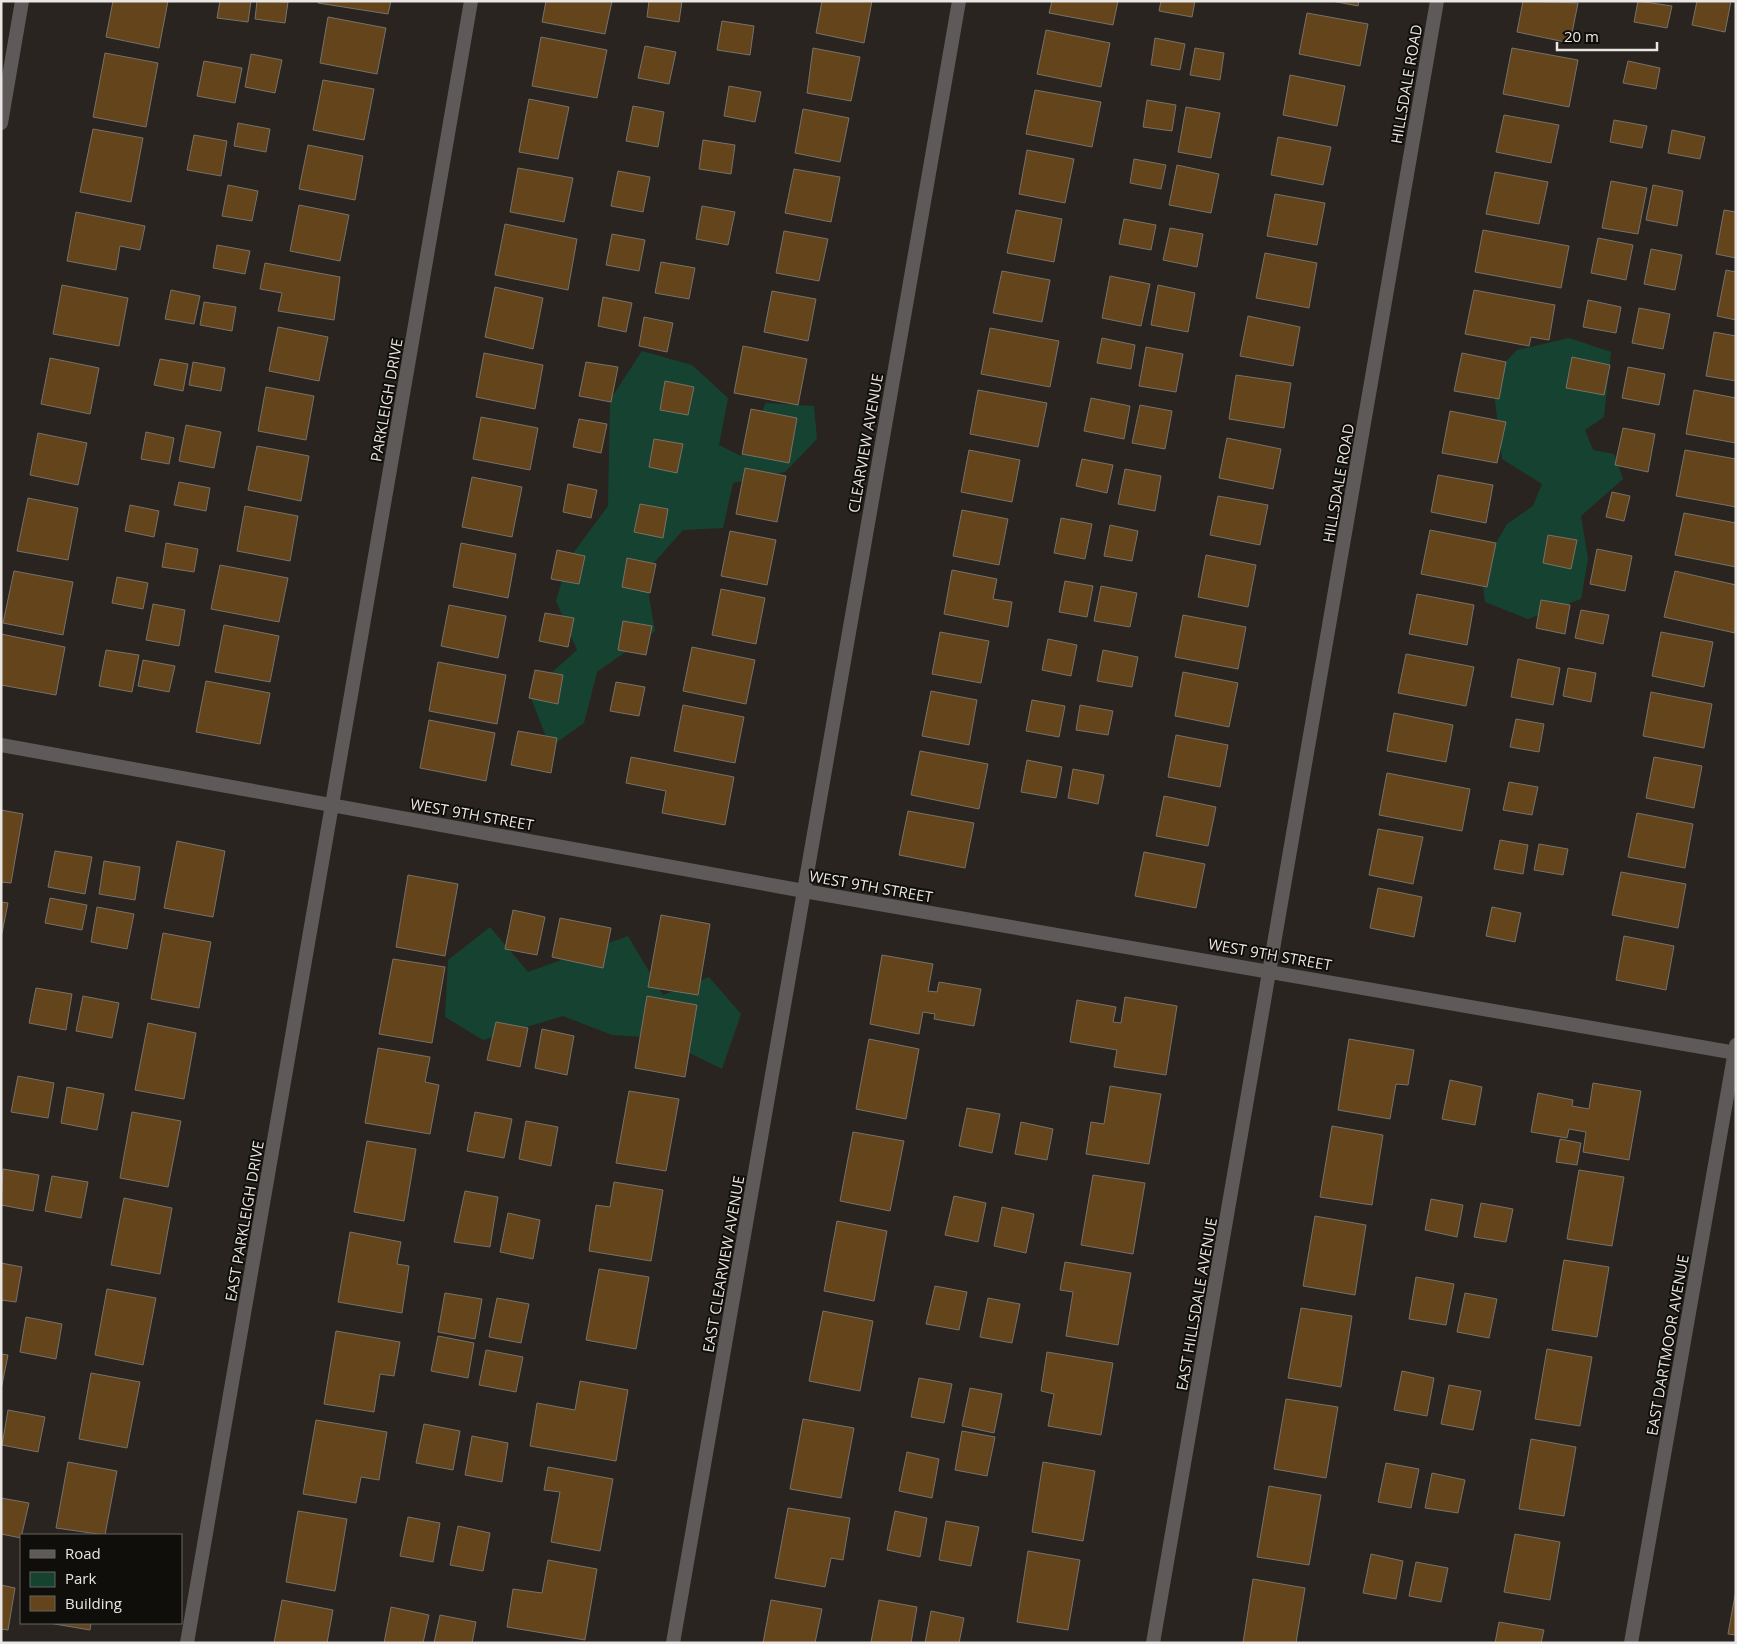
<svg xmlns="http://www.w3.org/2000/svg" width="1737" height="1644" font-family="'Open Sans',sans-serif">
	<rect width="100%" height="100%" fill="#29241f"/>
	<g fill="#164331">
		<path d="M1569,338L1611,352L1604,417L1585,430L1593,450L1614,454L1623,479L1581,516L1588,559L1581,599L1528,619L1485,602L1481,569L1507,524L1533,506L1542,484L1502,459L1492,376L1517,350Z"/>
		<path d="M642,351L692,365L728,398L719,445L741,456L766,403L814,406L817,439L785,472L733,483L723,528L683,530L645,573L655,631L597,672L584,723L550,747L529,693L577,650L556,601L568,560L608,506L610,400Z"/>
		<path d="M490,927L528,972L628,936L663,995L709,977L741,1014L722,1069L659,1038L612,1035L563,1016L483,1040L445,1017L448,960Z"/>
	</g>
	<g fill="#64441a" stroke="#77716b">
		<path d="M113,1H168L159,48L106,37Z"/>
		<path d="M220,1H251L248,22L217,18Z"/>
		<path d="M257,1L288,2L285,23L255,19Z"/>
		<path d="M318,1H391L388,14L318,3Z"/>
		<path d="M546,1H612L605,34L542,22Z"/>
		<path d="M649,1H682L679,22L647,17Z"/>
		<path d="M822,1H872L864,43L816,33Z"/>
		<path d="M1052,1H1118L1113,25L1049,13Z"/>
		<path d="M1161,1H1195L1192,17L1159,11Z"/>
		<path d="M1332,1H1359L1358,6Z"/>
		<path d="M1523,1L1578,3L1570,43L1517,32Z"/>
		<path d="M1638,1L1672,6L1667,28L1634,22Z"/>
		<path d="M1697,1H1731L1725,32L1692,25Z"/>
		<path d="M1307,13L1368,24L1360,66L1299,54Z"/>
		<path d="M328,17L386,28L377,74L320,63Z"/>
		<path d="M722,21L754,26L750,55L717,50Z"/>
		<path d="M1046,30L1110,43L1101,87L1037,74Z"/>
		<path d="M541,37L607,50L597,98L532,86Z"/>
		<path d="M1155,38L1185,44L1180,70L1151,65Z"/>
		<path d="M645,46L676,52L669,84L638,78Z"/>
		<path d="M813,48L860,57L851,101L807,93Z"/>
		<path d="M1195,48L1224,53L1220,80L1190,75Z"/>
		<path d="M1512,48L1578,60L1569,107L1503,94Z"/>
		<path d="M105,53L158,63L146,127L93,117Z"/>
		<path d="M251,54L282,60L275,93L245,87Z"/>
		<path d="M204,61L242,68L235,103L197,96Z"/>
		<path d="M1628,61L1660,68L1656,89L1623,83Z"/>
		<path d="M1290,75L1345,86L1337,126L1283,115Z"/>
		<path d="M323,80L374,89L364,140L313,130Z"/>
		<path d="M729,86L761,92L755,122L724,116Z"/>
		<path d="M1035,90L1101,102L1092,147L1026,134Z"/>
		<path d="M529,99L569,107L558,159L519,152Z"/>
		<path d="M1147,100L1176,105L1172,131L1143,127Z"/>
		<path d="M633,106L664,112L658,147L626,141Z"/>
		<path d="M1186,107L1220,113L1211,158L1178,152Z"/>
		<path d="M803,109L849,118L840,162L795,153Z"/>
		<path d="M1504,115L1559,125L1551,163L1496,152Z"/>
		<path d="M1614,120L1647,126L1642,148L1610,142Z"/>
		<path d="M238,123L270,129L266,152L234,146Z"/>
		<path d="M93,129L143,138L131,202L80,192Z"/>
		<path d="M1672,130L1705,137L1700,159L1668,153Z"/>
		<path d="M194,135L227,141L221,176L187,170Z"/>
		<path d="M1278,137L1331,147L1323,185L1271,175Z"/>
		<path d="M703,140L735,145L731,174L699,169Z"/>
		<path d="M308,145L363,156L355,200L299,189Z"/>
		<path d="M1027,150L1074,159L1065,203L1019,194Z"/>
		<path d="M1134,159L1166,165L1161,189L1130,183Z"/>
		<path d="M1177,165L1219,174L1211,213L1169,205Z"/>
		<path d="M518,168L573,178L564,222L510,212Z"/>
		<path d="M794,169L840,177L831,222L785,213Z"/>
		<path d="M618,171L650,177L643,212L611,206Z"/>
		<path d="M1495,172L1548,182L1539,224L1486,214Z"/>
		<path d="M1611,181L1647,188L1638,234L1602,228Z"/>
		<path d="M228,185L258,191L252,221L222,216Z"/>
		<path d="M1653,185L1683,191L1677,226L1646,220Z"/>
		<path d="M1275,194L1325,203L1317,245L1267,236Z"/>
		<path d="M299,205L349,215L340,261L290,251Z"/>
		<path d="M702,206L735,212L728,245L696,239Z"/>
		<path d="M1016,210L1062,219L1054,262L1007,253Z"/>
		<path d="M1724,210L1736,212V258L1716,254Z"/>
		<path d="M76,212L145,226L140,250L120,246L116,270L67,261Z"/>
		<path d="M1124,219L1156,225L1151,250L1119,244Z"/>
		<path d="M505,224L577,239L568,290L495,275Z"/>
		<path d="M1170,228L1203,234L1197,267L1163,260Z"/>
		<path d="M1483,230L1569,246L1561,288L1475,272Z"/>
		<path d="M784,231L828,239L819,281L776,273Z"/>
		<path d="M612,234L645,240L639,271L606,265Z"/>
		<path d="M1598,238L1633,245L1626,280L1591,273Z"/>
		<path d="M217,245L250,251L245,274L213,268Z"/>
		<path d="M1651,249L1682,255L1675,290L1644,284Z"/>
		<path d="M1265,253L1317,263L1309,308L1256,298Z"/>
		<path d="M661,262L695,268L689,299L655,293Z"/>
		<path d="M265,263L340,277L334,320L278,311L282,293L260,289Z"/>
		<path d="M1726,270L1736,272V320L1717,316Z"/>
		<path d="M1002,271L1050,280L1042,322L993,313Z"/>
		<path d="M1110,276L1150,284L1141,326L1102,318Z"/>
		<path d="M62,285L128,298L119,346L53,334Z"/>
		<path d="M1158,285L1195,293L1188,332L1151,325Z"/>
		<path d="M495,287L543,298L533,349L485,337Z"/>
		<path d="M171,290L200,296L194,324L165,319Z"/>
		<path d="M1474,290L1555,305L1549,340L1531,337L1529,346L1465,334Z"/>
		<path d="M772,291L816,299L808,341L764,332Z"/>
		<path d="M603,297L632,303L626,332L598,326Z"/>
		<path d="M1588,300L1621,307L1616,333L1583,327Z"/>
		<path d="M204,302L236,307L232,331L200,325Z"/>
		<path d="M1639,308L1670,314L1663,349L1632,343Z"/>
		<path d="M1248,316L1300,327L1293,366L1240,356Z"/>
		<path d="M644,317L673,323L667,352L639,346Z"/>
		<path d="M278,327L328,337L319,381L269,371Z"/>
		<path d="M990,328L1059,341L1050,387L981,374Z"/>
		<path d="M1714,332L1736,336V381L1706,376Z"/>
		<path d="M1102,338L1135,345L1131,369L1097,363Z"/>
		<path d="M743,346L807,359L798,405L734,393Z"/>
		<path d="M1146,347L1183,354L1176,392L1139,386Z"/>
		<path d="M484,353L543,365L535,409L476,397Z"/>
		<path d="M1462,353L1506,362L1499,399L1454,391Z"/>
		<path d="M1572,357L1610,365L1604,395L1566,388Z"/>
		<path d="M50,358L99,368L90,414L41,404Z"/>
		<path d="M160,359L188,364L183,391L154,385Z"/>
		<path d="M193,362L225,368L221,391L189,385Z"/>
		<path d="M586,362L618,367L611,402L579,396Z"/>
		<path d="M1628,367L1665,374L1659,405L1622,398Z"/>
		<path d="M1236,375L1291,383L1284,428L1229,419Z"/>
		<path d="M665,381L694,387L688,415L660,410Z"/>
		<path d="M266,387L314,396L306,440L258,431Z"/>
		<path d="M978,390L1047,403L1038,447L970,434Z"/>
		<path d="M1694,390L1736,398V443L1686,434Z"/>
		<path d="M1091,398L1130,406L1124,439L1084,431Z"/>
		<path d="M1140,405L1172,411L1165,449L1132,443Z"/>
		<path d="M751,409L797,418L789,463L742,454Z"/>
		<path d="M1450,411L1506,422L1497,463L1442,453Z"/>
		<path d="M481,417L538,428L530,470L473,459Z"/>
		<path d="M579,419L607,424L601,453L573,447Z"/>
		<path d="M186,425L221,432L214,468L179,461Z"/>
		<path d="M1623,428L1655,434L1648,472L1615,465Z"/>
		<path d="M146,432L174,438L169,464L141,459Z"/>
		<path d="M38,433L87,443L78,485L30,475Z"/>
		<path d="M1227,438L1281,449L1273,489L1219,478Z"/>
		<path d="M654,439L683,444L677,473L649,467Z"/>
		<path d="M257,446L309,456L301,501L248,490Z"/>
		<path d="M969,450L1020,460L1012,502L961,492Z"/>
		<path d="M1685,450L1736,459V507L1676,496Z"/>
		<path d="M1082,459L1113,465L1107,493L1076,486Z"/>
		<path d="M745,468L786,476L777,522L736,514Z"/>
		<path d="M1125,469L1161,476L1155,511L1118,504Z"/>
		<path d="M1438,475L1493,485L1486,523L1431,512Z"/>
		<path d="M472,477L522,487L512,537L462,527Z"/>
		<path d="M179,482L210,488L206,511L174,505Z"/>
		<path d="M568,484L597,490L591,518L563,512Z"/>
		<path d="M1612,492L1630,496L1624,521L1606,517Z"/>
		<path d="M1218,496L1268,505L1260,545L1210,535Z"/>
		<path d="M28,498L78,508L68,560L17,551Z"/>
		<path d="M640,504L668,509L663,538L634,532Z"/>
		<path d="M130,505L159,511L154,537L125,531Z"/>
		<path d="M245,506L298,516L290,561L237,551Z"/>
		<path d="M962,510L1008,519L999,565L953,556Z"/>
		<path d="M1684,513L1736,523V567L1675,555Z"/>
		<path d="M1061,518L1092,524L1085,559L1054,553Z"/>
		<path d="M1110,525L1138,531L1132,561L1104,556Z"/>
		<path d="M1430,530L1496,543L1487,587L1421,574Z"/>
		<path d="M730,531L776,540L767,585L721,576Z"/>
		<path d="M1548,535L1577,540L1571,569L1543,563Z"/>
		<path d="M166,543L198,549L194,572L162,567Z"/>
		<path d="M461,543L516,554L508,598L453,587Z"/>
		<path d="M1597,549L1632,556L1625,591L1590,584Z"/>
		<path d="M557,550L585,556L579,584L551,579Z"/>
		<path d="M1206,555L1256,565L1248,607L1198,597Z"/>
		<path d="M627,558L656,564L650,593L622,587Z"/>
		<path d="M220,565L288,578L279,622L211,609Z"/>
		<path d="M952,570L997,579L993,599L1012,602L1008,627L944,614Z"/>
		<path d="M14,571L73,582L63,635L3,623Z"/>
		<path d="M1675,571L1736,585L1735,633L1664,617Z"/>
		<path d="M117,577L148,583L143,609L112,603Z"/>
		<path d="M1065,581L1093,586L1087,617L1059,612Z"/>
		<path d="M1101,586L1137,593L1130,627L1094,621Z"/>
		<path d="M721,589L765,598L756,644L712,635Z"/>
		<path d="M1417,594L1474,605L1467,645L1409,634Z"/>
		<path d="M1541,600L1570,605L1565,634L1536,628Z"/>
		<path d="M153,604L185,610L179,646L146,640Z"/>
		<path d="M449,605L506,616L498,658L441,646Z"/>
		<path d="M1581,610L1609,615L1603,644L1575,638Z"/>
		<path d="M545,613L574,618L568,647L539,641Z"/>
		<path d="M1183,615L1246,627L1238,669L1175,657Z"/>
		<path d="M623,621L652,626L646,655L618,650Z"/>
		<path d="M224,625L279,636L270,682L215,672Z"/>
		<path d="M940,632L989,641L981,683L932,674Z"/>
		<path d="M1661,632L1713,642L1704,687L1652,676Z"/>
		<path d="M1,634L65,647L56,695L1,685Z"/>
		<path d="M1048,639L1077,645L1071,676L1042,670Z"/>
		<path d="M692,647L755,660L746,704L683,691Z"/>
		<path d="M106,650L139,655L132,692L99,686Z"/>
		<path d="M1103,650L1138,657L1132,687L1097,681Z"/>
		<path d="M1406,654L1474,667L1466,706L1398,693Z"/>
		<path d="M1518,659L1560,668L1553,705L1511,697Z"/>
		<path d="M143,660L175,666L169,692L138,686Z"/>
		<path d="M438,662L506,675L497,724L429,711Z"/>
		<path d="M1568,668L1596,673L1591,702L1563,696Z"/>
		<path d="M535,670L563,675L558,704L529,698Z"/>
		<path d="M1183,672L1238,683L1229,727L1175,716Z"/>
		<path d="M206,681L270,693L260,744L196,732Z"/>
		<path d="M616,682L645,687L639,716L610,711Z"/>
		<path d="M931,691L977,700L969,745L922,736Z"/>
		<path d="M1651,692L1712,704L1704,748L1643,736Z"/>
		<path d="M1032,700L1065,706L1059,737L1026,731Z"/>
		<path d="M683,705L744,717L735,763L674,751Z"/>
		<path d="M1080,705L1113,711L1108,735L1076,730Z"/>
		<path d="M1394,713L1453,725L1446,762L1387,751Z"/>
		<path d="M1516,719L1544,724L1539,752L1510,747Z"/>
		<path d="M429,720L495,733L486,781L420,768Z"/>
		<path d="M518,731L557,738L551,773L511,765Z"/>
		<path d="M1176,735L1228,745L1220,787L1168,777Z"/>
		<path d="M920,751L988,764L979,809L911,795Z"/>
		<path d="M631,757L734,777L725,825L662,813L666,791L626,783Z"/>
		<path d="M1654,757L1702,766L1694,808L1646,798Z"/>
		<path d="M1027,760L1062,767L1056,798L1021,792Z"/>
		<path d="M1073,769L1104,775L1098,804L1068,798Z"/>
		<path d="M1387,773L1470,789L1462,831L1379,815Z"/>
		<path d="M1509,782L1538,787L1532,815L1503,810Z"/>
		<path d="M1164,796L1216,807L1208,846L1156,836Z"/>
		<path d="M1,810L23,814L11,883L1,882Z"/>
		<path d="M908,811L974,823L965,868L899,855Z"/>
		<path d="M1637,813L1693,824L1685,868L1628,857Z"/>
		<path d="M1378,829L1423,837L1413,884L1369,875Z"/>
		<path d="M1500,840L1528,845L1523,874L1494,869Z"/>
		<path d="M177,841L225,851L213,917L164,908Z"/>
		<path d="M1539,844L1568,849L1563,875L1534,870Z"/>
		<path d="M55,851L92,857L85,894L48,887Z"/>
		<path d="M1144,852L1205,864L1196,908L1135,896Z"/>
		<path d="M104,861L140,867L135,900L99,894Z"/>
		<path d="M1621,872L1686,884L1678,928L1612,915Z"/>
		<path d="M408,875L458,884L445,956L396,947Z"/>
		<path d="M1378,888L1422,897L1414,937L1370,928Z"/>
		<path d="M50,898L87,905L82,930L45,923Z"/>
		<path d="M1,902L8,903L1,938Z"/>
		<path d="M97,907L134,914L127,949L91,942Z"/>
		<path d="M1492,907L1521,913L1515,942L1486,936Z"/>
		<path d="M513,910L545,917L537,955L505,949Z"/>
		<path d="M661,915L710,924L698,995L648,987Z"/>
		<path d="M560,918L611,928L603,968L552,957Z"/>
		<path d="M163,933L211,942L199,1008L151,999Z"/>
		<path d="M1624,936L1674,946L1666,990L1616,980Z"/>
		<path d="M882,955L933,964L928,991L937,992L939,982L981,989L974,1026L934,1019L935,1014L923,1012L919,1034L870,1024Z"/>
		<path d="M393,959L445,967L432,1043L379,1034Z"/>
		<path d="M36,988L72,994L66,1030L29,1023Z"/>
		<path d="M83,996L119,1003L112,1038L76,1031Z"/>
		<path d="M647,996L697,1005L685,1077L635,1068Z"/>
		<path d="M1125,997L1177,1006L1166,1075L1114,1067L1117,1050L1070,1042L1077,1000L1116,1007L1113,1022L1121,1023Z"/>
		<path d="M496,1022L528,1028L520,1067L487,1060Z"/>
		<path d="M148,1023L196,1033L184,1099L135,1090Z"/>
		<path d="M542,1029L574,1036L567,1075L535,1068Z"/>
		<path d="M869,1039L919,1049L906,1119L856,1109Z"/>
		<path d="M1349,1039L1414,1050L1408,1085L1396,1084L1390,1119L1338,1110Z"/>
		<path d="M378,1048L430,1057L425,1082L439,1085L430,1134L365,1123Z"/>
		<path d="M18,1076L54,1083L48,1118L11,1112Z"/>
		<path d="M1450,1080L1482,1087L1475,1125L1442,1119Z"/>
		<path d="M1593,1083L1641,1091L1629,1160L1583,1152L1586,1132L1569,1129L1567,1138L1531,1132L1538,1093L1573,1100L1572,1106L1589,1109Z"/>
		<path d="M1110,1086L1161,1094L1149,1164L1086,1154L1091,1122L1104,1124Z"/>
		<path d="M67,1087L104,1094L97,1130L61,1123Z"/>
		<path d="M629,1091L679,1099L666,1171L616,1163Z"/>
		<path d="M967,1108L1000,1114L992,1153L959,1146Z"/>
		<path d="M132,1112L181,1121L168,1187L120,1178Z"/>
		<path d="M475,1112L512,1119L504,1158L467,1151Z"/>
		<path d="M526,1121L558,1127L551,1166L519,1159Z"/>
		<path d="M1021,1122L1053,1129L1047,1160L1015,1154Z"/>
		<path d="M1332,1126L1383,1135L1372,1205L1320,1197Z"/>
		<path d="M853,1132L904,1141L890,1211L840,1201Z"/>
		<path d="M1560,1139L1581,1143L1577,1165L1556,1162Z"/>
		<path d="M367,1141L416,1149L404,1221L354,1212Z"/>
		<path d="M3,1169L39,1175L33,1211L1,1205Z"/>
		<path d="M1579,1170L1624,1177L1612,1246L1567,1239Z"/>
		<path d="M1093,1175L1145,1183L1133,1254L1081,1245Z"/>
		<path d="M52,1176L88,1182L81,1218L45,1211Z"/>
		<path d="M614,1182L663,1190L651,1261L589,1251L596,1205L610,1207Z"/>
		<path d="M465,1191L498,1197L490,1247L454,1242Z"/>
		<path d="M954,1196L986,1203L978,1242L945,1235Z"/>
		<path d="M124,1198L172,1208L160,1274L111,1265Z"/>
		<path d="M1431,1199L1463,1205L1457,1237L1425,1230Z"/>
		<path d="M1481,1203L1513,1209L1506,1242L1474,1237Z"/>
		<path d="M1002,1207L1034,1214L1026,1253L994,1246Z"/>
		<path d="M508,1213L540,1220L533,1259L500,1252Z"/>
		<path d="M1315,1216L1366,1225L1355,1295L1303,1286Z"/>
		<path d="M837,1221L887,1231L874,1301L824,1291Z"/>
		<path d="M350,1232L401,1242L397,1264L409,1266L402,1313L338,1302Z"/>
		<path d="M1564,1260L1609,1267L1597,1337L1552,1330Z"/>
		<path d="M1065,1262L1131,1273L1118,1345L1066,1336L1073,1292L1060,1290Z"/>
		<path d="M1,1263L22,1267L16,1302L1,1300Z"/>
		<path d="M599,1269L649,1277L636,1349L586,1340Z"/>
		<path d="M1416,1277L1454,1284L1446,1325L1409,1319Z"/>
		<path d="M935,1286L967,1292L959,1330L926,1324Z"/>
		<path d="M107,1289L156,1298L143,1365L95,1355Z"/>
		<path d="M445,1293L482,1299L475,1339L438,1332Z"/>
		<path d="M1465,1293L1497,1299L1489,1338L1457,1332Z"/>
		<path d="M497,1298L529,1304L521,1343L489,1337Z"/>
		<path d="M988,1298L1020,1304L1012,1343L980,1337Z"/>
		<path d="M1301,1308L1352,1316L1341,1387L1288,1378Z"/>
		<path d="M823,1311L873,1321L860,1391L809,1381Z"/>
		<path d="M26,1317L62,1324L56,1359L20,1352Z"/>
		<path d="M336,1331L400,1342L394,1376L380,1374L374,1412L324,1404Z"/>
		<path d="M438,1336L474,1343L468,1378L431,1371Z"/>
		<path d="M1547,1349L1592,1357L1580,1426L1535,1419Z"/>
		<path d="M486,1350L523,1357L516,1392L479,1385Z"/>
		<path d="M1047,1352L1113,1363L1101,1435L1048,1426L1054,1394L1041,1391Z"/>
		<path d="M1,1354L8,1355L1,1390Z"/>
		<path d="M1402,1371L1434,1378L1427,1416L1394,1410Z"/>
		<path d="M91,1373L140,1382L127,1448L79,1439Z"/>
		<path d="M919,1378L952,1384L944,1423L911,1417Z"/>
		<path d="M580,1381L628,1390L616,1461L530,1446L537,1403L575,1410Z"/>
		<path d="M1449,1385L1481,1391L1473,1430L1441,1424Z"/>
		<path d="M970,1388L1002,1394L994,1433L962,1426Z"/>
		<path d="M1286,1399L1338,1407L1326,1478L1274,1469Z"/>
		<path d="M8,1410L45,1417L38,1452L2,1445Z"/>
		<path d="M803,1419L854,1428L841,1498L790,1489Z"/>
		<path d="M316,1420L387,1432L379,1480L361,1477L356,1503L303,1494Z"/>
		<path d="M424,1424L460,1431L453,1470L416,1463Z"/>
		<path d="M962,1431L995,1437L987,1476L955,1470Z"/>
		<path d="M472,1436L508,1443L502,1482L465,1475Z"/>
		<path d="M1531,1439L1576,1447L1564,1516L1519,1509Z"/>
		<path d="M907,1452L939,1459L932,1498L899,1491Z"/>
		<path d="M68,1462L117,1471L105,1535L56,1528Z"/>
		<path d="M1043,1462L1095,1471L1083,1541L1032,1532Z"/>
		<path d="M1386,1463L1419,1469L1411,1508L1378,1502Z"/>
		<path d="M548,1467L613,1479L600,1551L551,1542L560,1492L544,1490Z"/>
		<path d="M1432,1473L1465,1480L1458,1513L1425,1508Z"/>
		<path d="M1269,1486L1321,1495L1309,1565L1257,1557Z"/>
		<path d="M1,1498L29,1503L21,1538L1,1534Z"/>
		<path d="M788,1508L850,1518L843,1560L831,1558L825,1587L775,1578Z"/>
		<path d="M298,1511L347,1519L335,1591L286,1582Z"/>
		<path d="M895,1511L927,1518L920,1557L887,1550Z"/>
		<path d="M408,1517L440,1523L433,1562L400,1556Z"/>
		<path d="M946,1521L979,1527L971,1566L939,1560Z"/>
		<path d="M458,1526L490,1533L483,1571L450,1565Z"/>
		<path d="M1515,1534L1560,1542L1550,1600L1504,1592Z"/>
		<path d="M1028,1551L1080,1560L1068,1630L1017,1622Z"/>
		<path d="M1371,1554L1403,1561L1396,1599L1363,1593Z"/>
		<path d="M548,1560L597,1569L585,1640L507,1627L513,1589L542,1593Z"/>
		<path d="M1416,1562L1448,1568L1441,1602L1409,1596Z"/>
		<path d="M1253,1579L1305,1588L1296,1643H1243Z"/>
		<path d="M1,1585L15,1588L8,1630L1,1629Z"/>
		<path d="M1736,1590V1635L1728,1634Z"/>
		<path d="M282,1600L333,1610L327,1643H274Z"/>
		<path d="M771,1600L822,1609L815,1643H763Z"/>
		<path d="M879,1600L917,1607L911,1643L871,1642Z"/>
		<path d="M391,1607L429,1615L423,1643H384Z"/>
		<path d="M931,1611L964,1618L959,1643H925Z"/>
		<path d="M440,1615L476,1622L472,1643H434Z"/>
		<path d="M1499,1622L1544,1630L1541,1643H1495Z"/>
		<path d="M49,1623H91L90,1630Z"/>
	</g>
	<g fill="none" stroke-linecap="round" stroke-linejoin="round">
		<g stroke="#5e5a5a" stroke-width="14">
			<path d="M1,123L22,1"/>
			<path d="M1,745L804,891L1736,1053"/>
			<path d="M187,1643L471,1"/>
			<path d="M673,1643L959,1"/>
			<path d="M1153,1643L1437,1"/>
			<path d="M1631,1643L1736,1045"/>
		</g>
	</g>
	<g text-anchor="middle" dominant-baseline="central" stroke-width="4" stroke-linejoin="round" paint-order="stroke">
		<g font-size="15" fill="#eae6e3" stroke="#100e0b">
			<text transform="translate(1406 84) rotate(-80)">HILLSDALE ROAD</text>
			<text transform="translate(386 400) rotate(-80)">PARKLEIGH DRIVE</text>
			<text transform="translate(865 443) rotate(-80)">CLEARVIEW AVENUE</text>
			<text transform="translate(1338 483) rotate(-80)">HILLSDALE ROAD</text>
			<text transform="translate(472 814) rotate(10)">WEST 9TH STREET</text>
			<text transform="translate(871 886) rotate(10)">WEST 9TH STREET</text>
			<text transform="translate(1270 954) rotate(10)">WEST 9TH STREET</text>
			<text transform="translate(244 1221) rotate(-80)">EAST PARKLEIGH DRIVE</text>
			<text transform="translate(723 1264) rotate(-80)">EAST CLEARVIEW AVENUE</text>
			<text transform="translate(1196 1304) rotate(-80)">EAST HILLSDALE AVENUE</text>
			<text transform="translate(1667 1345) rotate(-80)">EAST DARTMOOR AVENUE</text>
		</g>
	</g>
	<rect width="1737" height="1644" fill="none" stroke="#eae6e3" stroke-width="5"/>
	<rect x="20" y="1534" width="162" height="90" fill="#100e0b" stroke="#676461"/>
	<rect x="30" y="1550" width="25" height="8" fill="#5e5a5a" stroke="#676461"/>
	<text x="65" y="1559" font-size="15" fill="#eae6e3">Road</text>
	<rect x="30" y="1572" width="25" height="15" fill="#164331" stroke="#676461"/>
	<text x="65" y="1584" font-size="15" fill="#eae6e3">Park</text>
	<rect x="30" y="1596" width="25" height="15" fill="#64441a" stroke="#676461"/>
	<text x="65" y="1609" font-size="15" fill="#eae6e3">Building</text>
	<path d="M1557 42v8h100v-8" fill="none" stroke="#eae6e3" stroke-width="2.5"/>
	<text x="1564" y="42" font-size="15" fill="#eae6e3" stroke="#100e0b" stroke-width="4" paint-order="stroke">20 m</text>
</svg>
